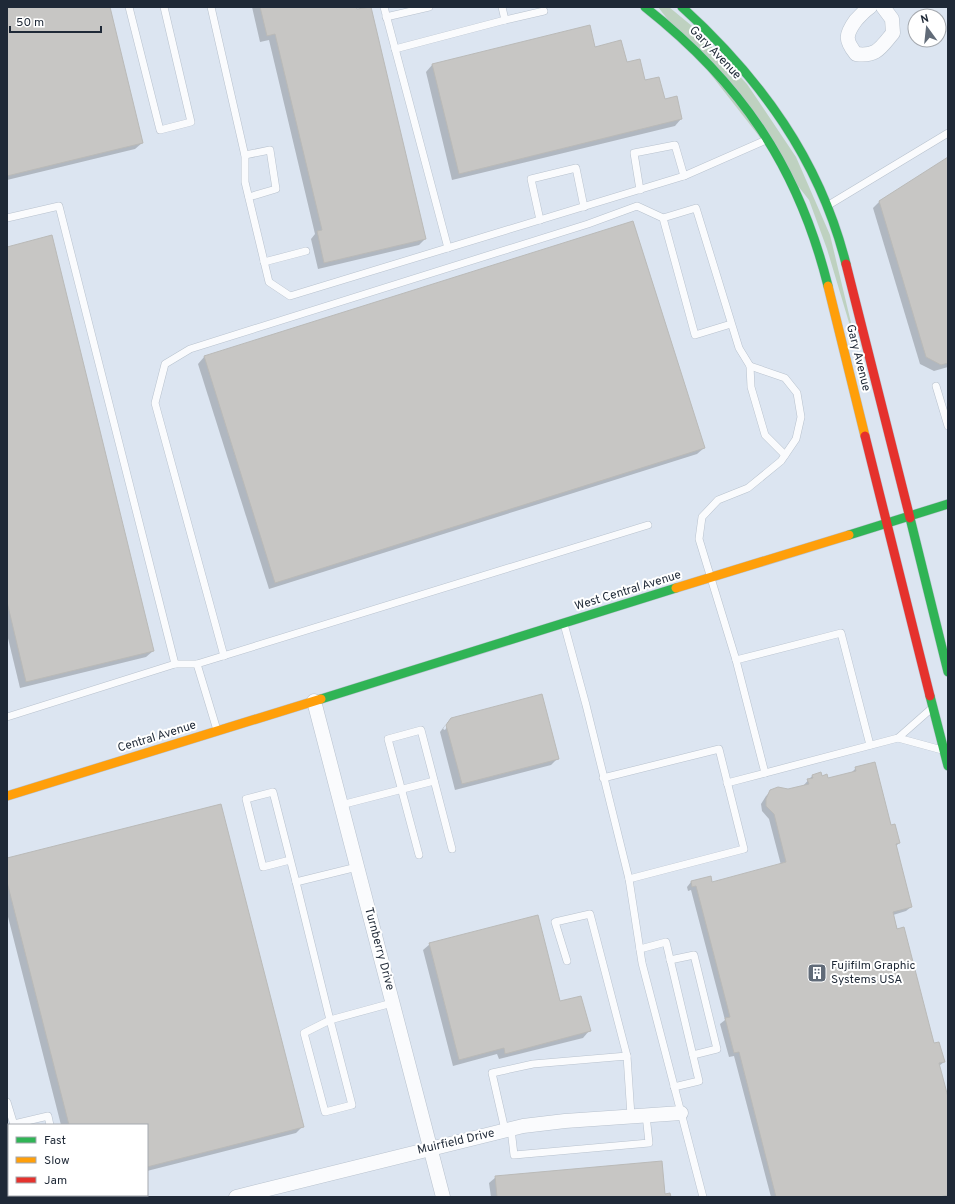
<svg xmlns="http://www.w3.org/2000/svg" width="955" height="1204" font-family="Overpass,sans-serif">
	<rect width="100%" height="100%" fill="#dce5f1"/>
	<path fill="#bed1c0" d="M658,7H669L692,26L747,84L796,157L830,235L859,356L827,249L809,200Z"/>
	<g fill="#0003">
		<path d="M7,7H109L142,143L135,149L7,180Z"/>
		<path d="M252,7H355L356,10L370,7L425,239L419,245L318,269L311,239L315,234L269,40L260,42Z"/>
		<path d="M589,27L595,48L626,63L681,119L675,126L452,180L426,72L432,65Z"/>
		<path d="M948,159V367L934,371L920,364L873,208L880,201Z"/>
		<path d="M633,222L704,448L697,454L269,589L198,364L204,357Z"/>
		<path d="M7,248L153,651L146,657L20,688L7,634Z"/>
		<path d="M451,718L558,758L551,765L455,790L440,732L446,724L443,729L445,730L449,723H447Z"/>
		<path d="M856,768L899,843L896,846L911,907L906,911L893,915L933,1044L944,1062L939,1066L948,1101V1197H771L734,1056L729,1057L720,1024L725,1020L691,890L688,891L687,887L691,882L711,883L781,865L769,819L762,811L761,804L766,796L771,791L788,790L803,786L812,776L828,779L851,773Z"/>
		<path d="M7,860L303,1126L296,1133L147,1171V1125H61L7,913Z"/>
		<path d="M430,944L559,1002L589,1031L583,1038L499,1059L497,1054L453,1066L423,950Z"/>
		<path d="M496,1177L664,1195L670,1197H491L489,1183Z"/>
	</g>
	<g fill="#c7c6c4" stroke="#babab8">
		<path d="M7,7H110L143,143L7,176Z"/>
		<path d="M260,7H356L357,9L371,7L426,239L324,263L317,231L322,230L275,34L267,36Z"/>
		<path d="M590,25L595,47L621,40L627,62L640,59L645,80L659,77L665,99L677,96L682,119L459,174L432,64Z"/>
		<path d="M948,157V363L941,365L926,357L879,201Z"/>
		<path d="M633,221L705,448L275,583L204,356Z"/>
		<path d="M52,235L154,651L26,682L7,602V247Z"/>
		<path d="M542,694L559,759L462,784L446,725L451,718Z"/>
		<path d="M875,762L891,825L895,824L900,843L896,844L912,907L893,912L897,929L904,927L934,1043L939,1042L945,1062L939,1063L948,1097V1195L940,1197H776L739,1052L734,1053L725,1018L730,1017L696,886L692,887L691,881L711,876L712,882L786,862L774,814L766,806V799L770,790L778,787L788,789L809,784L807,779L813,778L812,775L821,772L822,776L827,774L828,778L856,771L855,767Z"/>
		<path d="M221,804L304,1127L147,1167V1125H69L7,882V858Z"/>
		<path d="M538,915L560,1001L581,996L591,1031L505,1054L504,1048L459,1060L429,943Z"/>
		<path d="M662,1161L665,1194L670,1193L671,1197H497L495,1176Z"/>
	</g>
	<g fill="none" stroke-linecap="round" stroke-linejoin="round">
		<g stroke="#b8c2ce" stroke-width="8">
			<g id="lane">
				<path d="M129,7L160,130L191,122L164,7"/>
				<path d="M211,7L245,156V182L269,282L290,296L684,176L766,140"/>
				<path d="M384,7L448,248"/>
				<path d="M386,17L429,7"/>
				<path d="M505,20L544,11"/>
				<path d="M395,49L505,20L502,7"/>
				<path d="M245,155L270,150L276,189L249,197"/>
				<path d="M640,190L634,153L675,145L684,176"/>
				<path d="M827,206L948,133"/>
				<path d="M7,218L59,206L175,664"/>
				<path d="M540,220L531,179L576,168L584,207"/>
				<path d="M264,262L306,251"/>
				<path d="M731,324L695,335L663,218L696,208L739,348L750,366L785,378L797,393L801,417L796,439L781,461L748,488L718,500L702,517L699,539L736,660"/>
				<path d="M750,366L751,387L765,435L785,455"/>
				<path d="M936,386L948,426"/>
				<path d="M564,624L586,705L629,879L642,963L703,1197"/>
				<path d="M224,656L155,403L165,364L190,349L588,224L637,206L663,218"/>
				<path d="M197,664L648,525"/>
				<path d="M7,717L175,664H197L217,730"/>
				<path d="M898,738L942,750"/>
				<path d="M765,773L736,660L841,633L870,745"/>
				<path d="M603,778L719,749L744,849L629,879"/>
				<path d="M727,783L898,738L932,708"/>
				<path d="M341,805L434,781"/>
				<path d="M419,855L388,739L421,730L452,849"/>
				<path d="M290,860L263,867L246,799L273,792L296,882L357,867"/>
				<path d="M296,882L330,1020L392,1003"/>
				<path d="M640,949L666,942L699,1081L674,1087"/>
				<path d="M670,960L694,955L717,1049L693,1055"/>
				<path d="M567,961L555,922L590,914L627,1056"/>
				<path d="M330,1020L352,1105L325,1112L304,1033Z"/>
				<path d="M7,1102L14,1125"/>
				<path d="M14,1124L48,1116L50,1125"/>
				<path d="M511,1129L514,1155L649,1143L646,1115"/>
				<path d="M505,1130L492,1073L533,1064L627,1056L631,1116"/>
				<path d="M31,1195L32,1197"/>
			</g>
		</g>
		<g stroke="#b8c2ce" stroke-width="15">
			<g id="street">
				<path d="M870,7C864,11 861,15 856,20C845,35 845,40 856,54C877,57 881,47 893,33L892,19L883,7"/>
				<path d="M314,701L443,1197"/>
				<path d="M236,1197L523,1126L565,1121L681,1113"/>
			</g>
		</g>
		<g stroke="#b8c2ce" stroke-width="10">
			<g id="fast">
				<path d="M645,7C741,83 798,166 828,286"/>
				<path d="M682,7C760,78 820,160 846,264"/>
				<path d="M910,518L948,672"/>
				<path d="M849,535L948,504"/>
				<path d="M930,696L948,766"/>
				<path d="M321,699L676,588"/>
			</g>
		</g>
		<g stroke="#b8c2ce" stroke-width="10">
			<g id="slow">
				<path d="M828,286L865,436"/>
				<path d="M676,588L849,535"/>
				<path d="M7,796L321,699"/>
			</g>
		</g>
		<g stroke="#b8c2ce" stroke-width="10">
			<g id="jam">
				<path d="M846,264L910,518"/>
				<path d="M865,436L930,696"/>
			</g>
		</g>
		<use href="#lane" stroke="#fafbfd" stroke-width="7"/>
		<use href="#street" stroke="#fafbfd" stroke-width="14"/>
		<use href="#fast" stroke="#30b455" stroke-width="9"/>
		<use href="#slow" stroke="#ff9f0a" stroke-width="9"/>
		<use href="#jam" stroke="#e5322d" stroke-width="9"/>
	</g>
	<defs>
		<g id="building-square" transform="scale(1)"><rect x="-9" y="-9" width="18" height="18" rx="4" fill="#616b78" stroke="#fff"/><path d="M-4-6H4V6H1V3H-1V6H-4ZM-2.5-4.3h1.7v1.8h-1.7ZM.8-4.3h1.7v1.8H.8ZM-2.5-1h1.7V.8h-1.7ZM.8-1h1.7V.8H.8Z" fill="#fff"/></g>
	</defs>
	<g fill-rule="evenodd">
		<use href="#building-square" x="817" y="973"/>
	</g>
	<g text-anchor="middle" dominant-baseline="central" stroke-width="4" stroke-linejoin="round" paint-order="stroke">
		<g font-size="12" fill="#1f2937" stroke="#fff">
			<text transform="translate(715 53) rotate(46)">Gary Avenue</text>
			<text transform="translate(858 358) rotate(76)">Gary Avenue</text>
			<text transform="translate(628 591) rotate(-17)">West Central Avenue</text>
			<text transform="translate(157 737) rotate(-17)">Central Avenue</text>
			<text transform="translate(379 949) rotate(75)">Turnberry Drive</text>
			<text transform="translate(456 1142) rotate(-13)">Muirfield Drive</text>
		</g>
		<g font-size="12" fill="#1f2937" stroke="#fff" text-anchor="start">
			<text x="831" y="966">Fujifilm Graphic<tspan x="831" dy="14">Systems USA</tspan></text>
		</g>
	</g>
	<rect width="955" height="1204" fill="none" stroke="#1f2937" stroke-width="16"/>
	<rect x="8" y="1124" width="140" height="72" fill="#ffffff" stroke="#a5a9af"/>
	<rect x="16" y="1137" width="20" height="6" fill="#30b455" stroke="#a5a9af"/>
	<text x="44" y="1144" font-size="12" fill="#1f2937">Fast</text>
	<rect x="16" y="1157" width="20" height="6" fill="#ff9f0a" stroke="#a5a9af"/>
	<text x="44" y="1164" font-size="12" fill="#1f2937">Slow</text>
	<rect x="16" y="1177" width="20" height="6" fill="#e5322d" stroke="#a5a9af"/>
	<text x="44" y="1184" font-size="12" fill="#1f2937">Jam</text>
	<g transform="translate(927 28) rotate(345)"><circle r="19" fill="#ffffff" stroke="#a5a9af"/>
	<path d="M0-3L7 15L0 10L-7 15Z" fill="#616b78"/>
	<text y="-6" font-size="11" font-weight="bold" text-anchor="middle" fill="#1f2937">N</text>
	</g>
	<path d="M10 26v6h91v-6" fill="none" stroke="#1f2937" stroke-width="2"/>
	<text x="16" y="26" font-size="12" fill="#1f2937" stroke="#ffffff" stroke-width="3" paint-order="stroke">50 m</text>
</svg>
